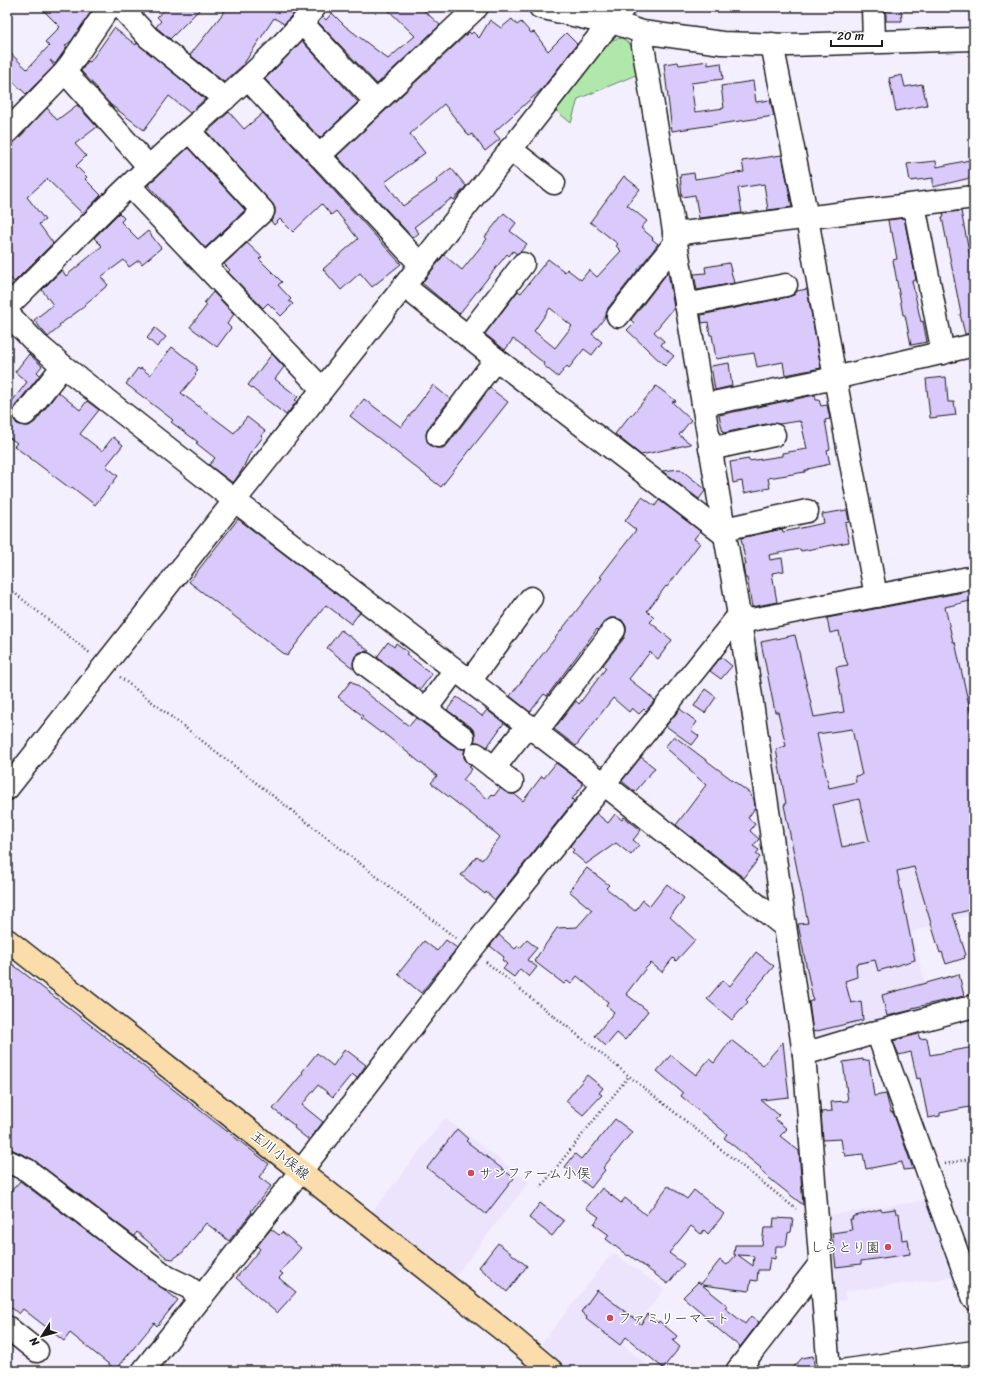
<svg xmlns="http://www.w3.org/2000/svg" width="981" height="1378" font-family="Sriracha,'Klee One',sans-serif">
	<rect width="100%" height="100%" fill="#f4effe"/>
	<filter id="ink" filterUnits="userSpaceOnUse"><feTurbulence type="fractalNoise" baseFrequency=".025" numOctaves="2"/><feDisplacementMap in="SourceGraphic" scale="8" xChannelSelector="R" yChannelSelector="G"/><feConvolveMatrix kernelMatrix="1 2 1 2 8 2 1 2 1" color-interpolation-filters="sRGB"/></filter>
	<g filter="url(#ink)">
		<g fill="#ece4fd">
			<path d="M974,582V914L911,932L932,1008L815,1044L809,1040L753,626Z"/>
			<path d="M445,1118L529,1182L453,1279L370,1215Z"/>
			<path d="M933,1199L959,1277L845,1291L846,1300L833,1301L824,1216Z"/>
			<path d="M613,1252L664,1289L622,1344L655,1371H566L552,1359L554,1355L541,1344Z"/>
		</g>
		<path fill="#b0e8ab" stroke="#668264" d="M622,38L633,47L638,74L578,99L571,123L554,109L609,40Z"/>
		<g fill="#dac9fb" stroke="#1c1c1c" fill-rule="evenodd">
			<path d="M40,7H94L72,40L65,46L67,47L55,64L50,60L54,66L26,94L7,76V50L27,69L49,46L45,42L60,27Z"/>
			<path d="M167,7H202L170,39L156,27L161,21L157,17Z"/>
			<path d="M228,7H299L284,24L274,18L243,65L224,82L190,55Z"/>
			<path d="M385,7H420L440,25L377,84L318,22L323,17L326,20L332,13L345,26L388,59L415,36Z"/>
			<path d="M886,7H901L902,21H886Z"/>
			<path d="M512,19L517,25L521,22L531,33L534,32L548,51L566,33L577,44L542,89L494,132L500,139L485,151L472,134L469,136L444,104L410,134L425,153L385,182L403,206L437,182L436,180L451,168L466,186L454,200L452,198L414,227L419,233L413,238L337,156L469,32L471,34L473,32L479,38L490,20L501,28Z"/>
			<path d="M114,28L136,45L137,43L205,99L190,113L169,96L144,130L111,105L97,90L98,89L81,71L88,61L90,62Z"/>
			<path d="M302,41L358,102L320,138L265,79Z"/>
			<path d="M708,61V65L721,63L723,79L691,83L695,112L724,108L721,86L753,81L756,102L770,100L774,116L672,131L664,64L678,62L679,65Z"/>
			<path d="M902,75L905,87L922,84L927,105L896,111L889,78Z"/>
			<path d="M77,105L97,127L75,144L86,156L76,166L87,177L85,179L101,195L83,214L47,179L27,197L45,220L39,224L53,243L14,282L7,274V144H11L16,141L47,108L57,120Z"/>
			<path d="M229,112L244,129L263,113L401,264L372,287L360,273L341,290L323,269L358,239L336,211L331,215L322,204L293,232L280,219L274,225L271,221L275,214V208L272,203L207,132Z"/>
			<path d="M188,148L245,210L205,248L148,185Z"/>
			<path d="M782,155L792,207L768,210L764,184L738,188L742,213L699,218L695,195L682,197L680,175L694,173L695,179L744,172L742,161Z"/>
			<path d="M974,159V177L933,187V178L910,181L907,164L936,161L937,167Z"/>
			<path d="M624,176L640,189L627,205L647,221L641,228L653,238L652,239L658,244L608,308L606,316L592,334L602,342L592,355L584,349L569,368L567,366L558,377L543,365L544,363L513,339L505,350L485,334L518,291L521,293L548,259L565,272L567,269L581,280L589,270L597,277L621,251L616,246L618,244L590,222ZM550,308L572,326L555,348L534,331Z"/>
			<path d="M961,211L974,276V333L965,334L960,314H961L942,217H944L943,213Z"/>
			<path d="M119,213L124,218L121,222L138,239L148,231L161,248L142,264L139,260L129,267L124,260L101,277L108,285L84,305L85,306L59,325L60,327L48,337L34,320L53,305L42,290L62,270L66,276L102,246L94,238Z"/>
			<path d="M504,213L516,223L510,231L527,244L520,252L517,254L513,251L509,256L507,254L459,314L422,283L444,255L462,270L487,239L485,237Z"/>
			<path d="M904,218L916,280L912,281L921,322L923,321L927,342L911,345L905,315H903L893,260L897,259L892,232H890L888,220Z"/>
			<path d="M247,243L262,257L259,259L282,282L278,285L291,299L289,301L293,304L281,316L268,303L263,308L228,272L230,270L224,264Z"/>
			<path d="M729,263L734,283L697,290L694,274L706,273L705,267Z"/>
			<path d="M668,272L674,308L654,332L664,341L661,345L674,356L665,366L627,330L634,323L631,320Z"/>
			<path d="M807,289L821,368L785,375L783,362L757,367L754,353L716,359L712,335H710L708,322L702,323L701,315L788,297L794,295L797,291Z"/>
			<path d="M213,292L234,314L227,324L231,328L217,347L190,327L207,305L204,303Z"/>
			<path d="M155,328L166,337L157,347L147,338Z"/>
			<path d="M172,347L190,361L197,367L196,369L198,370L195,374L196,375L181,393L234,433L247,417L265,431L261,436L263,437L249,455L242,470L233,483L209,465L215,458L196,443L198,442L171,422L173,420L126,384L138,368L140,370L141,368L150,375Z"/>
			<path d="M29,354L42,366L37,372L40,375L15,406L13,412V418L17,424L24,426H29L35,422L58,392L80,410L87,401L99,410L80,434L102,451L113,437L123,445L106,466L118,476L95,505L72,487L71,489L14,446L17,443L7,436V408L27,382L15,372Z"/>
			<path d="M272,354L284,367L275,379L298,397L295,400L297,401L286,415L248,385Z"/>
			<path d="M729,363L732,386L715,390L711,366Z"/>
			<path d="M946,377L948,402H954L956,415L930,418L926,379Z"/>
			<path d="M433,385L450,399L428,428L426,434L427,441L431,446L436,448H443L448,444L490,388L508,402L441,487L350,416L364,399L401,427Z"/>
			<path d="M656,386L676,401L672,402L691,420L679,435L691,444L641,455L615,434L631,414L632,415Z"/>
			<path d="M815,395L816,400H819L821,406L827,405L830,419L825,420L830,449L827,450L830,464L808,469V470H805V472L768,478L770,488L744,493L742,481L733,483L730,462L749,459V461L782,456V453L807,449L801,422L800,423V421L779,424L771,423L723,433L719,415Z"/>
			<path d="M680,469L704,488L705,491L699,499L662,471Z"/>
			<path d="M642,497L655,506L659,500L700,531L694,539L700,543L667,587L666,586L647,611L654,618L650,622L672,640L658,659L650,652L629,679L655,700L646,711L644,709L639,714L632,708L629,712L613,698L576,746L554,729L576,701L579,704L606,668L603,665L624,638L626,632V626L622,620L616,618H610L604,622L598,630L597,629L547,696L544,694L530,712L510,696L602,578L600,577L636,530L625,521Z"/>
			<path d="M847,510L849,522L845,523L849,542L801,551L800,549L769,555L770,560L782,558L784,571L772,573L777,602L752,607L747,578H745L743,565H746L741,538L782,529L783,532L824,523L822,514Z"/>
			<path d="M238,519L360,612L351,624L326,605L287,656L189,582Z"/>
			<path d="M974,590V600L945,607L953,642H955L974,728V909L953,914L966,955L964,956L965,958L946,964L942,952L940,953L914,867L897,871L915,960L878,971L875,960L856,964L857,977L845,981L851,1003L861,1001L863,1020L813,1032L809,1002L813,1000L798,924L808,923L784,805L786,804L776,749L786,746L778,712H775L761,642L795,635L814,717L844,712L836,667L848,665L843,652L839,631L830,633L827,618ZM852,729L862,775L855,776L856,782L829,788L817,734ZM859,799L869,841L842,847L833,805Z"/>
			<path d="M341,630L369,651L360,652L355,656L353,663L354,669L327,648Z"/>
			<path d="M388,642L394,647L396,643L408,652L406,654L432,674L420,690L377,657Z"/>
			<path d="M721,657L732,666L721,679L710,671Z"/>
			<path d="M351,681L409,726L416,718L456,747L461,749H465L464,753V758L471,766L469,767L472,769L463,780L488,799L492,794L494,796L500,788L510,794H514L523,801L542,776L544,778L556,763L580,781L583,785L572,799L574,801L495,900L486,892L485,894L461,875L477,856L482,860L500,837L498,835L431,783L437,776L382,732L381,733L361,718L363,716L338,697Z"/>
			<path d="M705,689L716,697L705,713L694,706Z"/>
			<path d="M457,697L482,716L487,710L504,723L487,747L478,742H474L475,738V732L471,727L447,710Z"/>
			<path d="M680,709L697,722L691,730L699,736L692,745L666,726Z"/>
			<path d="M674,736L751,794L750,796L754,799L755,808L748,818L755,824L750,831L759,839L753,846L759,850L756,854L760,857L744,878L676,825L706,785L689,770L690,769L665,747Z"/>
			<path d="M641,757L655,768L635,792L622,781Z"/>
			<path d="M596,813L608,823L615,814L622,820L624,817L641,830L633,840L639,845L631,855L616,843L586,864L572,852L574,850L570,846Z"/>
			<path d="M587,868L609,885L606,888L635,911L643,900L650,906L667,884L684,898L670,917L695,940L676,961L673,958L662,972L651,963L646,968L626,994L648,1011L625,1040L617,1033L606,1046L595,1036L614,1012L606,1005L608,1002L577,976L571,984L567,981L564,984L534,961L557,928L577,927L592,910L569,891Z"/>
			<path d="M499,935L515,949L518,946L520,948L527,940L537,948L527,960L537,967L529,977L520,969L514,977L503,969L507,964L502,960L504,957L490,946Z"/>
			<path d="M446,940L457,948L421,993L398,974L424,941L437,951Z"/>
			<path d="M756,952L774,966L746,1000L748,1002L732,1020L707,999L723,980L730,986Z"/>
			<path d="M7,960L269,1164L259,1177L271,1186L251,1211L252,1212L229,1241L206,1223L183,1252L173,1259L167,1258L137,1232L134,1236L34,1160L7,1147Z"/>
			<path d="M959,974L964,996L912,1008V1010L887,1016L882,995Z"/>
			<path d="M918,1034L920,1039L927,1038L930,1055L974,1047V1106L940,1113V1116L928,1118L920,1078L917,1079L911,1052L899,1055L893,1041Z"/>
			<path d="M731,1040L763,1065L783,1042L789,1097L761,1100L779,1115L775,1119L787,1129L780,1136L799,1151L803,1205L764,1174L760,1169L761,1168L724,1138L727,1134L681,1096L683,1093L657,1071L671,1055L696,1075L709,1059L714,1063Z"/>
			<path d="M345,1049L366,1065L357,1078L352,1074L333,1097L318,1085L302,1105L323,1122L309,1140L294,1128L295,1126L273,1109L303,1073L302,1072L317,1053L333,1066Z"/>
			<path d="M863,1059V1061L869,1060L874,1096L886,1094L891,1113L893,1112L913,1169L903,1170L902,1162L866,1169L863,1154L845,1156L844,1152H843L841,1139L823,1140L821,1112L832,1111L831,1102L848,1101L843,1062Z"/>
			<path d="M587,1075L603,1088L599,1093L602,1095L583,1115L566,1101Z"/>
			<path d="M615,1119L632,1132L603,1168L605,1170L591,1188L565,1167L575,1154L581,1159L585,1154L586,1155Z"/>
			<path d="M457,1129L468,1139L466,1141L514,1178L486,1214L427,1168Z"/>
			<path d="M20,1181L178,1300L157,1326L154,1323L116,1370L70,1333L64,1341L23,1309L19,1314L7,1304V1196Z"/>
			<path d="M668,1186L687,1199L694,1190L724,1214L708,1234L704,1230L701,1234L691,1226L669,1253L684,1264L668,1284L629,1255L628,1256L606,1239L609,1235L594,1224L599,1217L586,1208L602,1188L621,1203L625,1198L646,1215Z"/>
			<path d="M540,1203L564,1221L552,1236L529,1218Z"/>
			<path d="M881,1209V1211L895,1209L896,1213H899L902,1240L908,1239L910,1254L861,1261V1264L836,1267L832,1233L852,1230L850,1219H853L852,1217Z"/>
			<path d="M774,1218L793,1219L791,1232L788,1233L786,1246H776L775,1259L770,1258L768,1270H758L757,1281L751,1280L749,1291L702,1285L727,1305L725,1308L745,1324L751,1316L759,1322L740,1347L706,1319L708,1318L683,1297L698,1282L701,1284L720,1260L727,1265L736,1255H734L735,1245H762L764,1228H773ZM738,1255L754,1256L753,1266Z"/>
			<path d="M271,1229L279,1235L282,1232L301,1248L280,1272L283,1274L279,1278L296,1292L277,1313L236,1278L260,1249L257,1246Z"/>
			<path d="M498,1243L527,1266L507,1292L479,1267Z"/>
			<path d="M597,1290L641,1324L648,1314L658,1323L659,1321L677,1336L673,1341L680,1347L663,1368L626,1337L620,1345L586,1319L587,1317L581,1312Z"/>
			<path d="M813,1356L815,1371H790L802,1358Z"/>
		</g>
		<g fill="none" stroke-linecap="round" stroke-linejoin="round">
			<g stroke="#1c1c1c" stroke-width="25">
				<g id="minor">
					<path d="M121,7L148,37L225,99"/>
					<path d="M540,7L590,19L612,22L642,32L722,43L789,45L974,39"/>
					<path d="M873,7L874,42"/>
					<path d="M302,23L376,102"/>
					<path d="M642,32L643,46L725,535L739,615L804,1054L829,1371"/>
					<path d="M772,44L807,218L835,378L876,596"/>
					<path d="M65,72L149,167"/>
					<path d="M248,79L420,264"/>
					<path d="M189,131L263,211L205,265"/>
					<path d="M7,132L65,72L109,7"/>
					<path d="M510,149L554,183"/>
					<path d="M319,156L477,7"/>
					<path d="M130,186L322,389"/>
					<path d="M914,205L943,353"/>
					<path d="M674,234L974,197"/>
					<path d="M404,286L496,359L725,535"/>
					<path d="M686,305L786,285"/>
					<path d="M7,307C54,261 100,212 149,167C205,114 267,67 315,7"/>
					<path d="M7,313L37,344L63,366L234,500L604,784L784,926"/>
					<path d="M618,316L675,243"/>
					<path d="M468,336L523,264"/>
					<path d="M703,405L835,378L974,345"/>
					<path d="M25,414L63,366"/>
					<path d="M438,436L496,359"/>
					<path d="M710,449L774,435"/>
					<path d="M724,529L807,511"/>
					<path d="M739,615L751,620L974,577"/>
					<path d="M365,664L463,737"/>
					<path d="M470,681L531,598"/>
					<path d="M426,709L455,670"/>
					<path d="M536,732L614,630"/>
					<path d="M476,754L512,782"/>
					<path d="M494,768L528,725"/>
					<path d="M7,789L404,286L592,45L624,7"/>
					<path d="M877,1032L974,1299"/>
					<path d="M804,1054L877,1032L974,1006"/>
					<path d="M7,1161L27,1170L167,1277L188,1287L202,1297"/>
					<path d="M7,1327L37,1351"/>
					<path d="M143,1371L301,1171L471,950L739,615"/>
					<path d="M737,1371L820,1264"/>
					<path d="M841,1371L974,1352"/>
				</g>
			</g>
			<g stroke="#1c1c1c" stroke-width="25">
				<path id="major" d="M7,940L508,1334L552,1371"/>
			</g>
			<g stroke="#1c1c1c" stroke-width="2.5" stroke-dasharray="1 3" stroke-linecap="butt">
				<path d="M7,587L91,654"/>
				<path d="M120,677L457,939"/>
				<path d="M486,962L796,1209"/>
				<path d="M945,1164L974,1158"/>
				<path d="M540,1188L629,1076"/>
			</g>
			<use href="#minor" stroke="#fff" stroke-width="22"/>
			<use href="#major" stroke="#fbddab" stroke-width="22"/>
		</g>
	</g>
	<g fill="#d1495b" stroke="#fff" stroke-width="1.5">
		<circle cx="471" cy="1173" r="4"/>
		<circle cx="888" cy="1247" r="4"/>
		<circle cx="610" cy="1318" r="4"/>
	</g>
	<g text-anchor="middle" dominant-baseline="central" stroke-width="3" stroke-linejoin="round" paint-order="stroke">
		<g font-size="14" fill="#1c1c1c" stroke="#fff">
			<text transform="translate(280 1155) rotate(38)">玉川小俣線</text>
		</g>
		<g font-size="14" fill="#1c1c1c" stroke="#fff" text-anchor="start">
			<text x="479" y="1173">サンファーム小俣</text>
			<text x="880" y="1247" text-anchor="end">しらとり園</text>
			<text x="618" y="1318">ファミリーマート</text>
		</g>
	</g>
	<rect width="981" height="1378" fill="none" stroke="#fff" stroke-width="24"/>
	<rect x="12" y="12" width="957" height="1354" fill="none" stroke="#1c1c1c" stroke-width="1.5" filter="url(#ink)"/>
	<g transform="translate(42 1336) rotate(234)" stroke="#ffffff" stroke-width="3" paint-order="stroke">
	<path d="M0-3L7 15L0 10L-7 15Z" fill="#1c1c1c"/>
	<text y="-6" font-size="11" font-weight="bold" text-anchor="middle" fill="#1c1c1c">N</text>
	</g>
	<path d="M831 40v6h51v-6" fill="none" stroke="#1c1c1c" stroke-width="2"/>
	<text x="837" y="40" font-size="12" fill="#1c1c1c" stroke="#ffffff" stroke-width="3" paint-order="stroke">20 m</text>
</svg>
